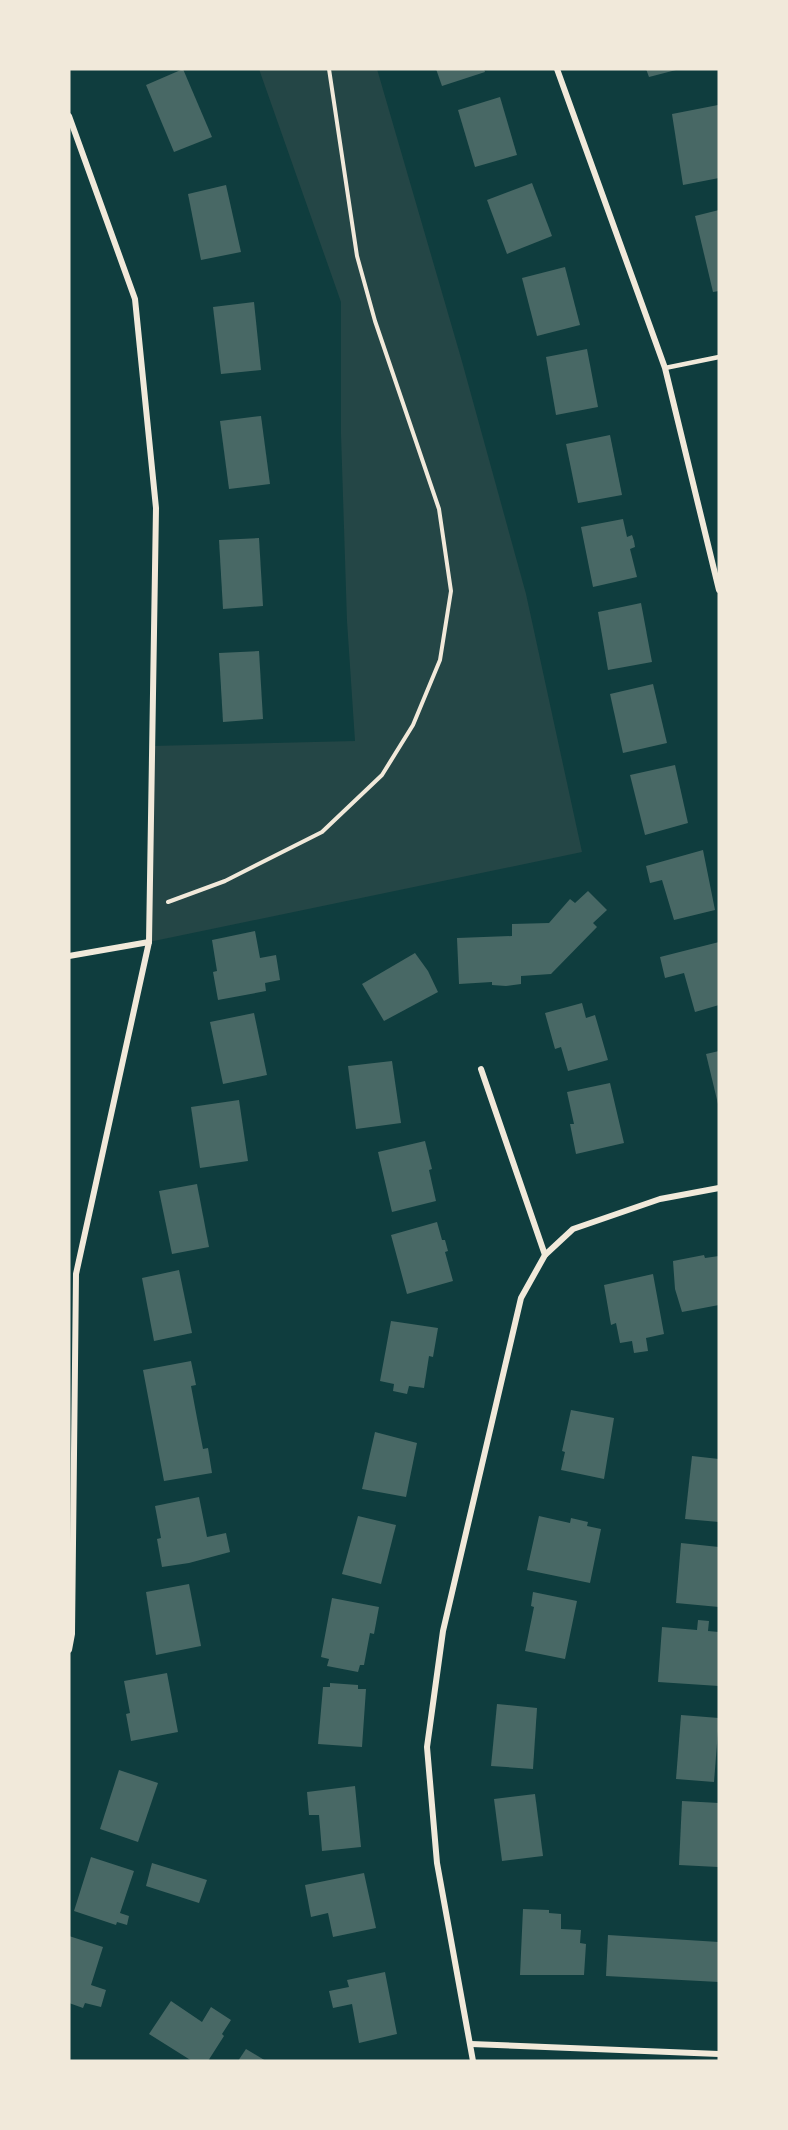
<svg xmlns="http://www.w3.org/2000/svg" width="788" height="2130" font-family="Poppins,sans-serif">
	<rect width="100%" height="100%" fill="#0f3d3e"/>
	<path fill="#244646" d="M259,69H377L461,358L526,594L582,852L149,942L152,746L355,741L347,621L341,434V302Z"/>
	<g fill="#486865">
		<path d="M183,69L212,137L174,152L146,85Z"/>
		<path d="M436,69H484L485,72L442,86Z"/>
		<path d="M646,69H676V70L649,77Z"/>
		<path d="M500,97L517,155L475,167L458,110Z"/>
		<path d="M718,105L719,178L683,185L672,114Z"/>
		<path d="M532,183L552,236L507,254L487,200Z"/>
		<path d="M226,185L241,252L201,260L188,194Z"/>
		<path d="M719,210V291L713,292L695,216Z"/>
		<path d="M565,267L580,325L537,336L522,278Z"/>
		<path d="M254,302L261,370L221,374L213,307Z"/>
		<path d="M587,349L598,407L556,415L546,357Z"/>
		<path d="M261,416L270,484L229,489L220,421Z"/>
		<path d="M610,435L622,495L578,503L566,444Z"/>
		<path d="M623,519L627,537L632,535L634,541L635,547L630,549L637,577L593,587L581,527Z"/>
		<path d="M259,538L263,606L223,609L219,540Z"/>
		<path d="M641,603L652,662L608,670L598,612Z"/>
		<path d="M259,651L263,719L223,722L219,653Z"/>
		<path d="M653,684L667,743L623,753L610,694Z"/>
		<path d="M675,765L688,823L645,835L630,775Z"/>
		<path d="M703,850L715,910L674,920L662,880L650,883L646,866Z"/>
		<path d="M588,891L607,910L593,923L597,927L551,974L521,976V984L506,986L492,985V982L459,984L457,938L512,936V924L549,923L570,899L575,903Z"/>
		<path d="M255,931L260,958L276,955L280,980L265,983L266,991L218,1000L213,972L217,971L212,940Z"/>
		<path d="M719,942V1005L695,1012L684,973L665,978L660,957Z"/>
		<path d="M415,953L428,971L438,992L384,1021L362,984Z"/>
		<path d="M582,1003L586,1018L595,1015L608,1060L568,1071L561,1047L555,1049L545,1013Z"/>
		<path d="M254,1013L267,1075L223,1084L210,1022Z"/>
		<path d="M719,1051V1104H718L706,1054Z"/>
		<path d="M392,1061L401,1123L356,1129L348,1066Z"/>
		<path d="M610,1083L624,1143L576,1154L570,1124H574L567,1092Z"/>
		<path d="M239,1100L248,1161L200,1168L191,1107Z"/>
		<path d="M425,1141L432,1169L429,1170L436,1201L392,1212L378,1152Z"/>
		<path d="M197,1184L209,1247L172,1254L159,1191Z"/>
		<path d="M437,1222L442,1240H445L448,1251L445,1252L453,1281L407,1294L391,1235Z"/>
		<path d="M704,1255L705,1258L719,1256V1305L682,1312L675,1289L673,1261Z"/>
		<path d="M179,1270L192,1333L154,1341L142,1278Z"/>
		<path d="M653,1274L664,1334L646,1338L648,1351L634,1353L632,1341L620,1343L616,1323L611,1325L604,1285Z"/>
		<path d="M391,1321L438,1328L433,1357L429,1356L424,1388L409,1386L407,1394L393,1391L394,1384L380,1381Z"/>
		<path d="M191,1361L196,1385L191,1386L197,1418L203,1449L208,1448L212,1473L164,1481L143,1370Z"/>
		<path d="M571,1410L614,1418L604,1479L561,1470L565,1452L562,1451Z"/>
		<path d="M375,1432L417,1443L406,1497L362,1489Z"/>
		<path d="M692,1456L719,1459V1522L685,1519Z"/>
		<path d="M199,1497L207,1537L226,1533L230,1552L189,1563L162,1567L157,1539L161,1538L155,1506Z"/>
		<path d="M358,1516L396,1525L381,1584L342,1574Z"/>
		<path d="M539,1516L570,1523L571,1518L588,1522L587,1526L601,1529L590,1583L527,1570Z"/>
		<path d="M681,1543L719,1547V1607L676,1603Z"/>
		<path d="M189,1584L201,1646L156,1655L146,1592Z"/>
		<path d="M533,1592L577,1601L565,1659L525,1651L534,1607L531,1606Z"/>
		<path d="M332,1598L379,1607L374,1634L370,1633L364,1665H360L358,1672L327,1666L329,1659L321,1657Z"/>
		<path d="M698,1620L709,1621L708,1631L719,1632V1686L658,1682L662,1627L697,1630Z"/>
		<path d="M167,1673L178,1732L131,1741L126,1714L130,1713L124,1681Z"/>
		<path d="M330,1683L358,1685V1689H366L362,1747L318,1744L323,1687H330Z"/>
		<path d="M497,1704L537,1708L533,1769L491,1766Z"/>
		<path d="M681,1715L719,1718L714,1782L676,1779Z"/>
		<path d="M119,1770L158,1783L138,1842L100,1829Z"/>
		<path d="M355,1786L361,1847L322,1851L319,1815H309L307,1792Z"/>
		<path d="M535,1794L543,1856L502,1861L494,1799Z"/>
		<path d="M682,1801L719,1803L718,1867L679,1865Z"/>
		<path d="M91,1857L134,1871L120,1913L129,1916L127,1925L117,1922L116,1925L74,1911Z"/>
		<path d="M152,1863L207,1880L199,1903L146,1886Z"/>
		<path d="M364,1873L376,1928L333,1937L328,1913L311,1917L305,1885Z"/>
		<path d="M523,1909L549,1910V1913L561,1914V1929L581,1930L580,1943L586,1944L584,1975H520Z"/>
		<path d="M608,1935L719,1942V1982L606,1976Z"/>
		<path d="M69,1936L103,1947L91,1985L106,1990L101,2007L85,2003L83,2008L69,2003Z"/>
		<path d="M385,1972L397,2034L359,2043L352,2004L333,2008L329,1991L349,1987L347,1980Z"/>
		<path d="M171,2001L202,2022L211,2007L231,2020L222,2034L224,2036L208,2061H192L149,2034Z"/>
		<path d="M246,2049L266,2061H238Z"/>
	</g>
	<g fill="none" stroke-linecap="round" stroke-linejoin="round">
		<path stroke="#f1e9da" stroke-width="4" d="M168,902L225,881L322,832L382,775L413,725L440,660L451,591L439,509L375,321L357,256L329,69"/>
		<path stroke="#f1e9da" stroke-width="4.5" d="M665,368L719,357"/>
		<g stroke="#f1e9da" stroke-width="6">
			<path d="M557,69L665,368L719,590"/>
			<path d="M69,116L135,299L156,508L149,942L76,1274L72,1634L69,1650"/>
			<path d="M69,956L149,942"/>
			<path d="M481,1069L545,1255"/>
			<path d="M471,2044L719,2054"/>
			<path d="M473,2061L437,1863L427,1747L443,1631L521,1298L545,1255L573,1229L660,1199L719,1188"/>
		</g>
	</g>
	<rect width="788" height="2130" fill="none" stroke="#f1e9da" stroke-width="141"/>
</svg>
